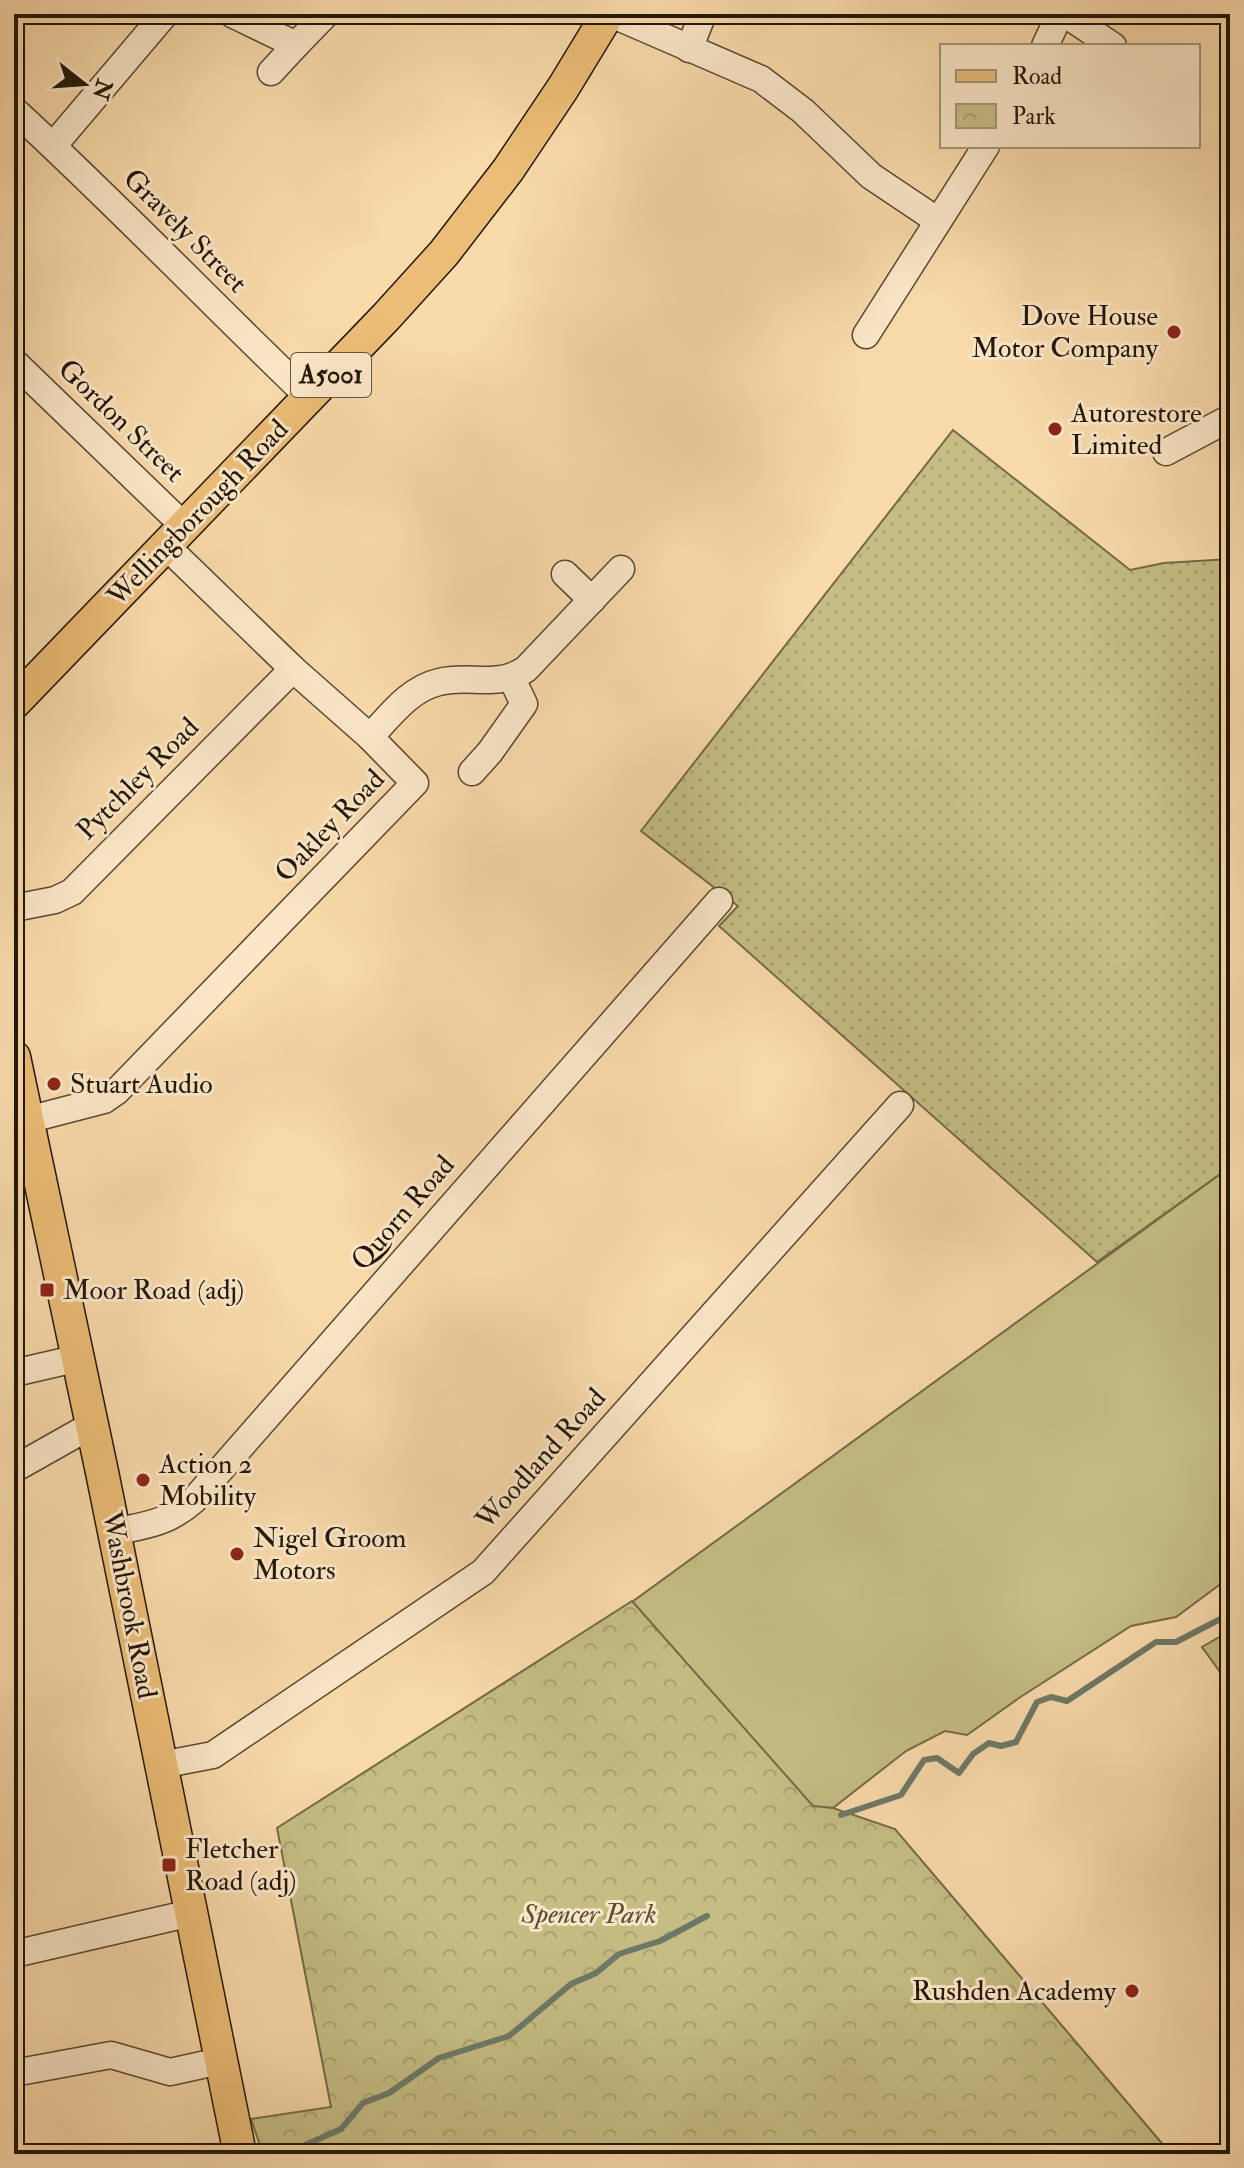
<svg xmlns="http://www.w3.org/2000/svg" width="1244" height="2168" font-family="'IM FELL Double Pica',serif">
	<defs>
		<pattern id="park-crowns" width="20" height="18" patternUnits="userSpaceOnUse" patternTransform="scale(2)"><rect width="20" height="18" fill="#c5bd84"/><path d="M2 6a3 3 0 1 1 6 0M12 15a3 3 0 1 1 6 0" fill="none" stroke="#a9a271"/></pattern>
		<pattern id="garden-dots" width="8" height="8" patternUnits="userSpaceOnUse" patternTransform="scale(2)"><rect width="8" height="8" fill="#c5bd84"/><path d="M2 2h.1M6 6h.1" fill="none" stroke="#a9a271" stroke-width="1.8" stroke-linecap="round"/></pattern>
	</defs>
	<rect width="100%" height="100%" fill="#f9daab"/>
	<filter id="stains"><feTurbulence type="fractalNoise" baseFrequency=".0025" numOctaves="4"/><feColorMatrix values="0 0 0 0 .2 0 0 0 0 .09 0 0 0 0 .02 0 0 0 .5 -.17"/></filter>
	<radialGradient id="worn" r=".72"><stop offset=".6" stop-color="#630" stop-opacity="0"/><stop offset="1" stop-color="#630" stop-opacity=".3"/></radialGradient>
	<path fill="#c5bd84" stroke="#746a46" stroke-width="2" d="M1230,1167V1577L1176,1617L1131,1626L1019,1698L967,1735L945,1731L906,1751L833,1808L813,1807L632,1602Z"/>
	<g fill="url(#park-crowns)" stroke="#746a46" stroke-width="2">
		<path d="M632,1601L813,1806L833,1808L895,1829L1171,2154H263L251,2119L331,2107L277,1828Z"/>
		<path d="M1230,1631V1686L1202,1647Z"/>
	</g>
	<path fill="url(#garden-dots)" stroke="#746a46" stroke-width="2" d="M953,430L1130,570L1164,563L1230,559V1167L1097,1262L719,926L738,906L641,831Z"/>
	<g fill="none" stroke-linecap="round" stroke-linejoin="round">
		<g stroke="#6c7968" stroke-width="6">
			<path d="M841,1815L901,1795L924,1760L937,1758L959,1773L973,1754L989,1743L1001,1746L1016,1742L1037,1702L1051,1697L1067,1701L1156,1642H1176L1230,1614"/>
			<path d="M285,2154L341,2129L363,2103L389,2093L439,2058L509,2036L571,1984L596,1973L619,1954L660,1941L707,1916"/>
		</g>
		<g stroke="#584832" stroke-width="29">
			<g id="minor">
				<path d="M232,14L296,45L326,14"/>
				<path d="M611,14L761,79L803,111L871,176L938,221"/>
				<path d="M1065,14L1113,46"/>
				<path d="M1045,46L1060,14"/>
				<path d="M689,49L703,14"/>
				<path d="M271,72L296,45"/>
				<path d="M14,110C115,203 210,302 309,397"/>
				<path d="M53,146L165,14"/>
				<path d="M866,335L986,146"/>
				<path d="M14,362L184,526"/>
				<path d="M1166,452L1230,418"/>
				<path d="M565,574L592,600"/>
				<path d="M370,737C390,716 409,689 439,682C470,674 497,689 526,669L621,569"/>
				<path d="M472,772L490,752L524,704L512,679"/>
				<path d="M14,908L55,900L72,892L293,669"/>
				<path d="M27,1120L104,1100L117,1091L415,783L370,737L293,669L166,546"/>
				<path d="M14,1373L79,1358"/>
				<path d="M14,1469L92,1425"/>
				<path d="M114,1532C147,1525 168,1523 194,1500L719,901"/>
				<path d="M161,1765L213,1755L483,1572L900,1105"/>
				<path d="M14,1954L191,1913"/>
				<path d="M14,2073L111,2055L170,2072L220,2061"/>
			</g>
		</g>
		<g stroke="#221709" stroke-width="35">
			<g id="major">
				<path d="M14,703L386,317L444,253L508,170L563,88L608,14"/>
				<path d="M14,1057L102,1472L240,2154"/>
			</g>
		</g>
		<use href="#minor" stroke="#fbe7c8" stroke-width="26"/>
		<use href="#major" stroke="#ecbd76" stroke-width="32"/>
	</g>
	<g fill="#8f2418" stroke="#fbe7c8" stroke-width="3">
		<circle cx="1174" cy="332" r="8"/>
		<circle cx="1055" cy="429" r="8"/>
		<circle cx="54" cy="1084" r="8"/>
		<rect x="39" y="1282" width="16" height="16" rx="4"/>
		<circle cx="143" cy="1480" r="8"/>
		<circle cx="237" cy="1554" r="8"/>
		<rect x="161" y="1857" width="16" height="16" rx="4"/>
		<circle cx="1132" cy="1991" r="8"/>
	</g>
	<g text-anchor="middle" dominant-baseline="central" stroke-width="6" stroke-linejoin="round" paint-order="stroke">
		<rect fill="#fbe7c8" stroke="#635542" stroke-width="2" x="291" y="353" width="80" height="44" rx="6"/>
		<g font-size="26" font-weight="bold" fill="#221709">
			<text x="331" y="375">A5001</text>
		</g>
		<g font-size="28" fill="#221709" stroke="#fbe7c8">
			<text transform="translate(185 231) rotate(45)">Gravely Street</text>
			<text transform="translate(121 421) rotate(44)">Gordon Street</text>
			<text transform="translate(198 513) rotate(-46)">Wellingborough Road</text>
			<text transform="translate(138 779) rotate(-45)">Pytchley Road</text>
			<text transform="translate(330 826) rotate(-46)">Oakley Road</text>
			<text transform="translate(403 1213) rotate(-49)">Quorn Road</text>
			<text transform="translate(541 1459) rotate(-48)">Woodland Road</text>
			<text transform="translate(129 1605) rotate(79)">Washbrook Road</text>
		</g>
		<g font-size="28" fill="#221709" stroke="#fbe7c8" text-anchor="start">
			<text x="1158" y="316" text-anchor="end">Dove House<tspan x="1158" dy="32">Motor Company</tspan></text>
			<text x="1071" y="413">Autorestore<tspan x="1071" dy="32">Limited</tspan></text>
			<text x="70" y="1084">Stuart Audio</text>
			<text x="63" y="1290">Moor Road (adj)</text>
			<text x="159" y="1464">Action 2<tspan x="159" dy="32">Mobility</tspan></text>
			<text x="253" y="1538">Nigel Groom<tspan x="253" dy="32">Motors</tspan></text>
			<text x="185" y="1849">Fletcher<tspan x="185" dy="32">Road (adj)</tspan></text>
			<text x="1116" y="1991" text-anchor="end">Rushden Academy</text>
		</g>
		<g font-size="28" font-style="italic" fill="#5b5134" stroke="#fbe7c8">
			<text x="589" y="1914">Spencer Park</text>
		</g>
	</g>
	<rect width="1244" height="2168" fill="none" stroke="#f9daab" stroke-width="48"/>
	<rect x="16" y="16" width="1212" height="2136" fill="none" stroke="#221709" stroke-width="4"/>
	<rect x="24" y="24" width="1196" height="2120" fill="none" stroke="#221709" stroke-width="2"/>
	<rect x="940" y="44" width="260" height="104" fill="#fbe7c8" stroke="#a4947c" stroke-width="2"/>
	<rect x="956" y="70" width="40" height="12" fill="#ecbd76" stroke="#a4947c" stroke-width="2"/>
	<text x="1012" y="84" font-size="24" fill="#221709">Road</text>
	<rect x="956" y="104" width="40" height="24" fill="url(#park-crowns)" stroke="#a4947c" stroke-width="2"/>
	<text x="1012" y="124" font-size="24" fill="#221709">Park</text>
	<g transform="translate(84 84) rotate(107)" stroke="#fbe7c8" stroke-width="6" paint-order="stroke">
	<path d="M0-6L14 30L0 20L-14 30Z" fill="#221709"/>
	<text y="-12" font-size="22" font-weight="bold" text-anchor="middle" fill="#221709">N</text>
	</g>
	<rect width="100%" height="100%" filter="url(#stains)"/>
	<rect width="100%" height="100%" fill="url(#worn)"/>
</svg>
